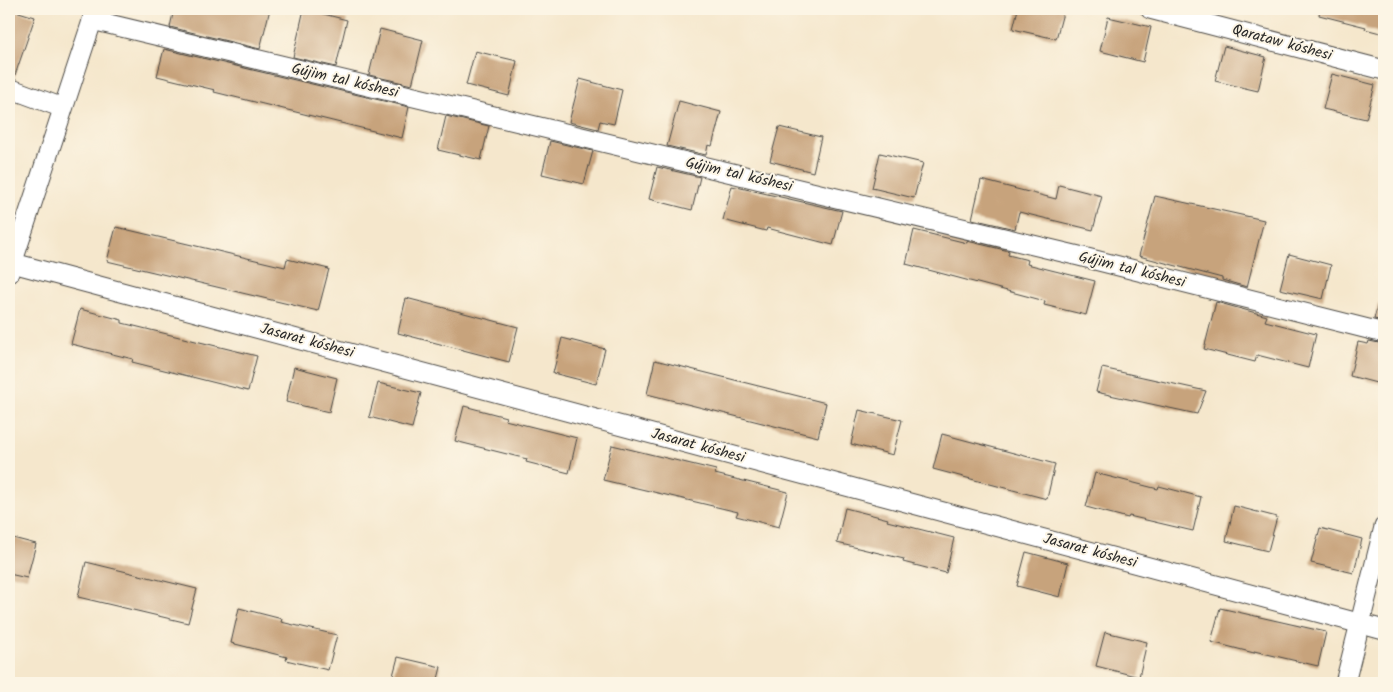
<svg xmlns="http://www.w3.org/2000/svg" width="1393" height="692" font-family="Kalam,sans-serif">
	<rect width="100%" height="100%" fill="#fcf5e5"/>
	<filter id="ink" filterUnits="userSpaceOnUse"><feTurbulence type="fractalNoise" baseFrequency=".02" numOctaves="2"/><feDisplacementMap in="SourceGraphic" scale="10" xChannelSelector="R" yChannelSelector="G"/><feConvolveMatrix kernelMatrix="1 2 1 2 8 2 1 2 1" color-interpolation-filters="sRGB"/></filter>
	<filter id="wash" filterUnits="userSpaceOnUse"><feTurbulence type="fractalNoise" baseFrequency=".0096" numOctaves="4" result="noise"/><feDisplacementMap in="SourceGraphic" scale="20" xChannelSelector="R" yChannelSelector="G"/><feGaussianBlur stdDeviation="1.12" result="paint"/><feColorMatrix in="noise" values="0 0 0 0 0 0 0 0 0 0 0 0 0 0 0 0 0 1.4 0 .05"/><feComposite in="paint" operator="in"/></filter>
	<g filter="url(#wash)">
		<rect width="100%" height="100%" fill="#f5e7cc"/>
		<g id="blocks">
			<g fill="#c7a37b">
				<path d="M9,9L35,17L14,78L9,77Z"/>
				<path d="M174,9H270L260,49L170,27Z"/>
				<path d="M304,9L347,20L336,67L293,57Z"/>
				<path d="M1018,9H1064L1056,39L1013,29Z"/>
				<path d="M1320,9H1384V34L1365,29L1366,27L1319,15Z"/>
				<path d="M1108,17L1151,27L1143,62L1100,51Z"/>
				<path d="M380,29L423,40L412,85L369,75Z"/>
				<path d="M1224,46L1266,57L1258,91L1215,81Z"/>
				<path d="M164,49L409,107L402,138L214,92L215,90L157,76Z"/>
				<path d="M475,51L517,61L509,96L466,85Z"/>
				<path d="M1332,74L1375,85L1366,119L1323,109Z"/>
				<path d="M580,79L622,90L614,124L600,121L598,129L569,122Z"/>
				<path d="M679,101L721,112L712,146L708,145L706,155L667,146Z"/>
				<path d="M446,116L489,126L481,160L438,150Z"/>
				<path d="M779,127L821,137L813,172L770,161Z"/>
				<path d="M550,141L593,151L584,184L542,174Z"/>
				<path d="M880,153L923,163L914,198L872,188Z"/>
				<path d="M657,167L700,177L692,210L649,199Z"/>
				<path d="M981,180L1056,199L1059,185L1102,196L1093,230L1019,212L1015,229L972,219Z"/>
				<path d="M732,186L842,211L833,245L767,228L766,231L723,220Z"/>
				<path d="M1155,196L1264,220L1247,287L1222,280V278L1139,256Z"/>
				<path d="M116,227L285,267L287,259L329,269L318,311L107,261Z"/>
				<path d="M914,230L967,243V241L1009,251L1008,255L1028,260L1027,264L1095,281L1086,315L1044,305L1045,301L906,264Z"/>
				<path d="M1289,254L1331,265L1323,299L1280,289Z"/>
				<path d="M406,298L518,327L509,362L398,333Z"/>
				<path d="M1216,302L1267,316L1265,321L1316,334L1308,368L1257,355L1255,362L1204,349Z"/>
				<path d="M1378,304L1384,305V321L1374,319Z"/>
				<path d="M80,309L122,320V323L257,356L248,391L132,362L133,359L71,344Z"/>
				<path d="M562,338L605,349L596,384L553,373Z"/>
				<path d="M1369,341L1384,344V385L1350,376L1358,342L1368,344Z"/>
				<path d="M655,360L826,403L818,437L647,394Z"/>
				<path d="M294,367L337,378L329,412L286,402Z"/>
				<path d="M1102,368L1206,391L1197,414L1096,392Z"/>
				<path d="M378,383L421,393L412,428L369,417Z"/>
				<path d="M464,406L506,417L505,420L577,438L569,473L526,462L527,459L455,441Z"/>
				<path d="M859,410L902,420L893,455L851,444Z"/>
				<path d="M942,434L1055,464L1047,499L933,469Z"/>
				<path d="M612,445L716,470L715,474L788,492L779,527L736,516L738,512L603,480Z"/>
				<path d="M1095,473L1158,489L1159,486L1201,497L1193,531L1129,516L1128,518L1086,507Z"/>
				<path d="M1234,506L1277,517L1268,551L1226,541Z"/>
				<path d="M845,508L888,519L887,521L954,538L946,573L903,562L904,559L837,543Z"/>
				<path d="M1320,528L1362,539L1354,573L1311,563Z"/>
				<path d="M9,537L36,544L27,578L9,574Z"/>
				<path d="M1026,552L1068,563L1060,597L1017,586Z"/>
				<path d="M86,562L197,589L188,623L78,597Z"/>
				<path d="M239,608L282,619L281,622L337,635L328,670L286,660L287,657L231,643Z"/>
				<path d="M1220,608L1326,632L1318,666L1254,651V653L1211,642Z"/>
				<path d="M1105,632L1147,642L1139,677L1096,666Z"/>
				<path d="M398,657L441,667L437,683H391Z"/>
			</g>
		</g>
	</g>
	<g filter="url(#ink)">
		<use href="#blocks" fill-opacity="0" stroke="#494743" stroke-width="1"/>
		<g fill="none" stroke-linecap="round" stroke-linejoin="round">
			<g stroke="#494743" stroke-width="21">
				<g id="minor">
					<path d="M1150,9L1384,70"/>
					<path d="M92,20L1079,256L1384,333"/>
					<path d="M9,88L63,108"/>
					<path d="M13,263L1384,630"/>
					<path d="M9,273L96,9"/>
					<path d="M1345,683L1384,527"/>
				</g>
			</g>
			<use href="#minor" stroke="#fff" stroke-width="19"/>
		</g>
	</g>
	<g text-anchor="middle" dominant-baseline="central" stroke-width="4" stroke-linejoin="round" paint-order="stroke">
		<g font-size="15" fill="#2b2b2b" stroke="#fcf5e5">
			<text transform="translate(1282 43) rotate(15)">Qarataw kóshesi</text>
			<text transform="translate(345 81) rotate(13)">Gújim tal kóshesi</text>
			<text transform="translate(739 175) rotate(13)">Gújim tal kóshesi</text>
			<text transform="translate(1132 270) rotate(14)">Gújim tal kóshesi</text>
			<text transform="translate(307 341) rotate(15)">Jasarat kóshesi</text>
			<text transform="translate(698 446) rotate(15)">Jasarat kóshesi</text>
			<text transform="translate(1090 551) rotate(15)">Jasarat kóshesi</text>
		</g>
	</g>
	<rect width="1393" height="692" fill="none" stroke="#fcf5e5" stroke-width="30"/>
</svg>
